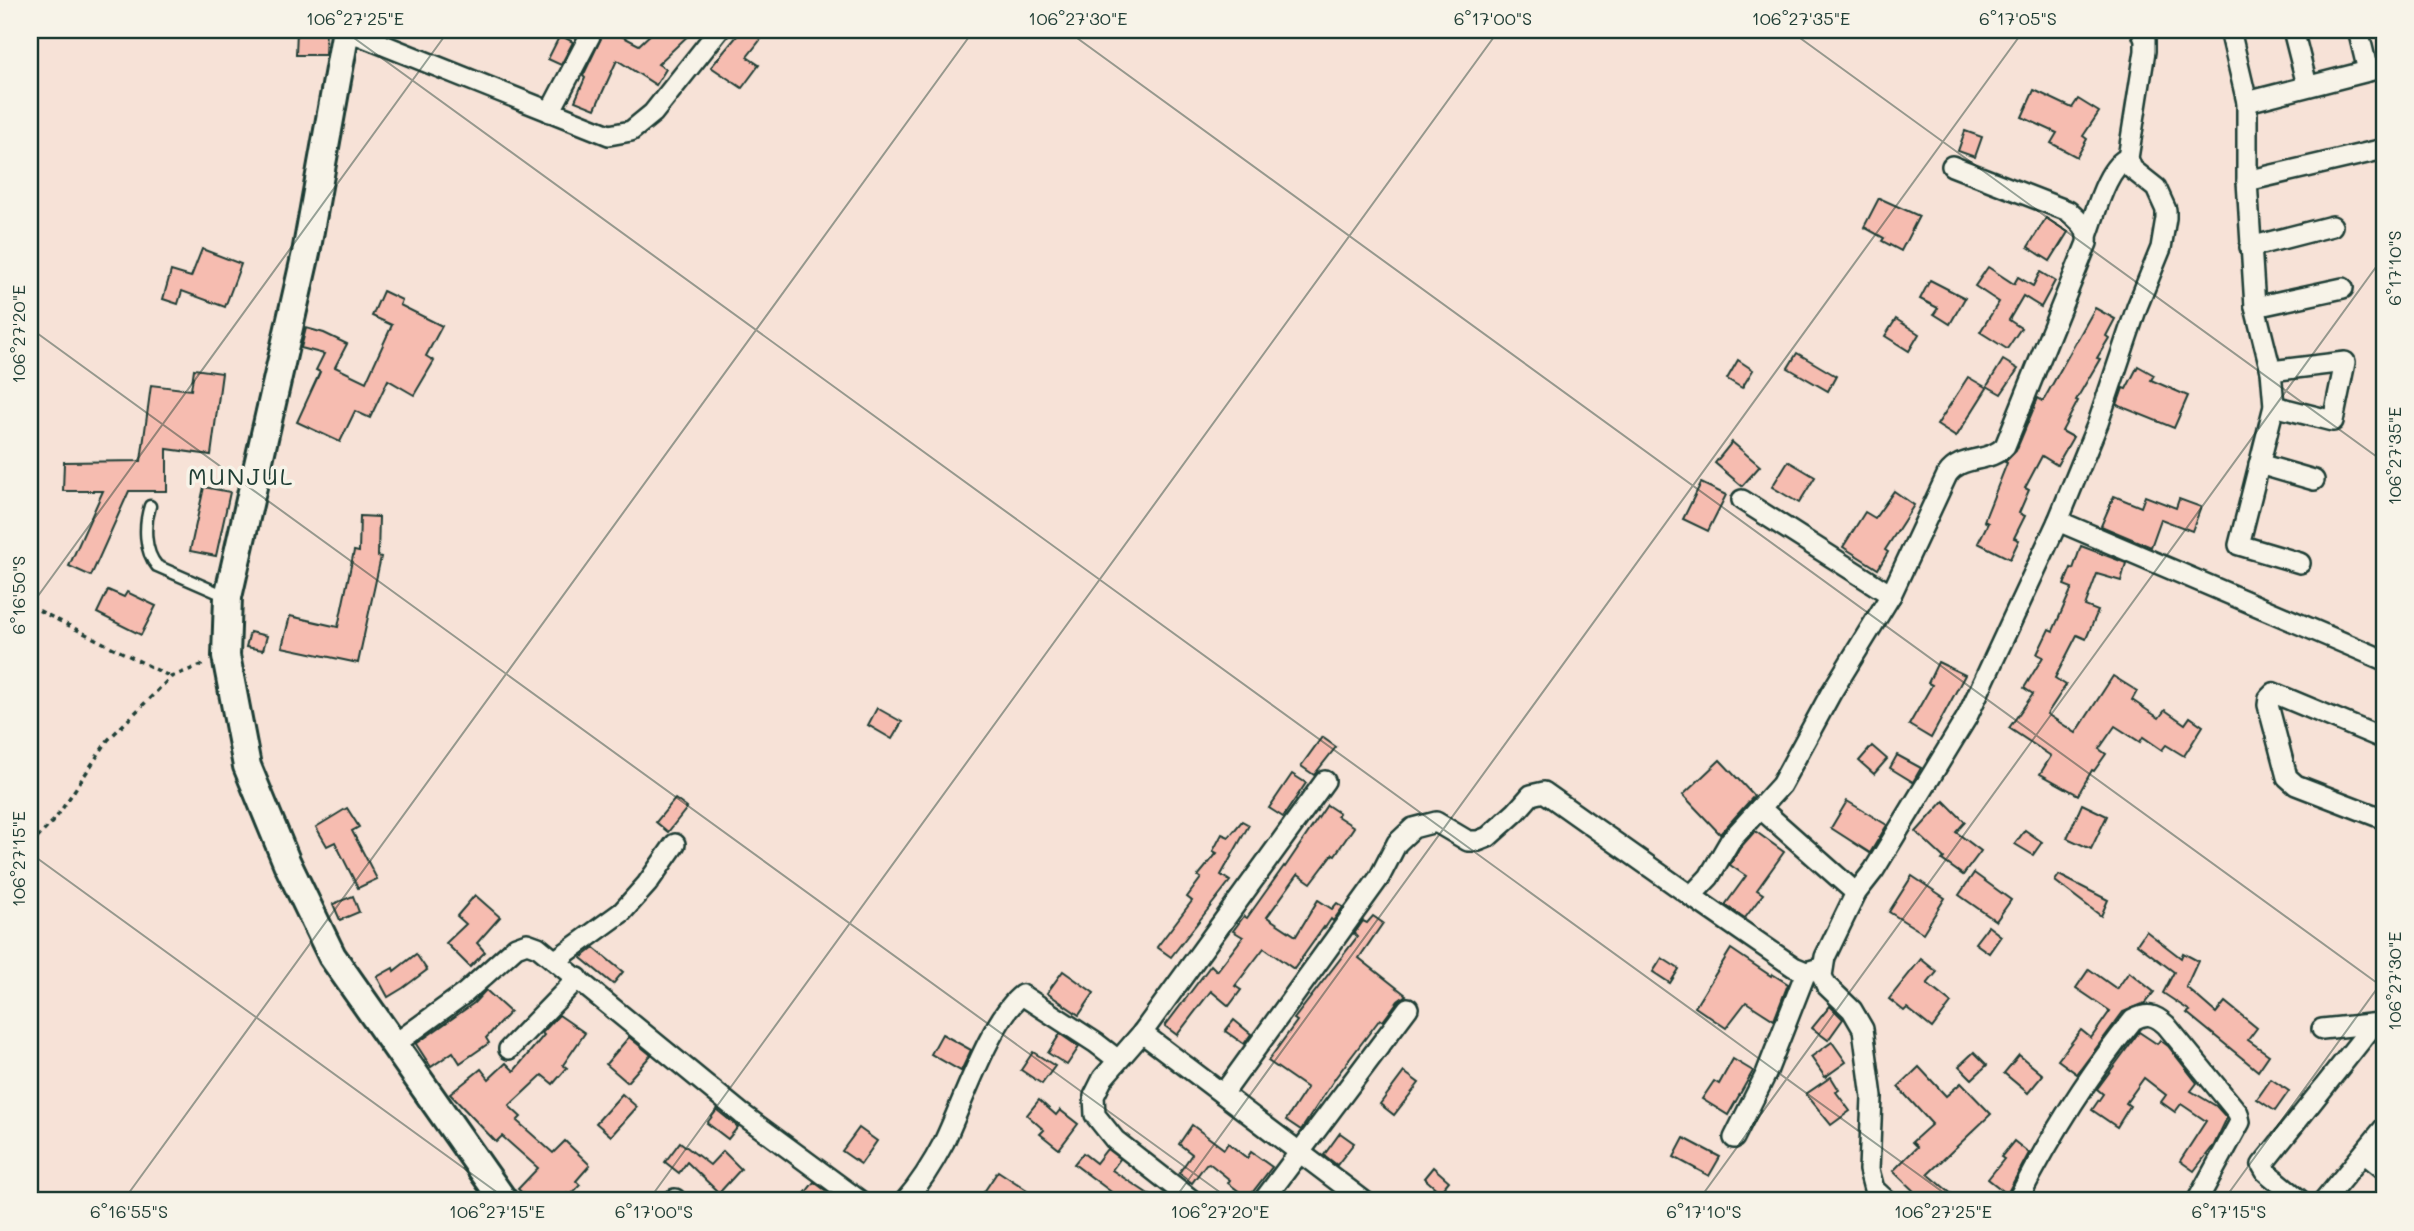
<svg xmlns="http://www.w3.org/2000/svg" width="2414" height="1231" font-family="Mali,sans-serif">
	<rect width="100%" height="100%" fill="#f7e2d7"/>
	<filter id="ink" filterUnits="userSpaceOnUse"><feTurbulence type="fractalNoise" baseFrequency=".0143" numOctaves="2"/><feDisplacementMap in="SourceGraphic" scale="14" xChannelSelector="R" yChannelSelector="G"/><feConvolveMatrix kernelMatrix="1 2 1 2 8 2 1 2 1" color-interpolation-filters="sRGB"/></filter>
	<g filter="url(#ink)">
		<g fill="#f6bcb0" stroke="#1f3d34" stroke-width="2">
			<path d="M297,30H326L325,55H296Z"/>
			<path d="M605,30H610L639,45L655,30H694L658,64L666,69L656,85L617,60L595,109L575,101L585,78L583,76Z"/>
			<path d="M742,30H768L747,57L759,65L742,88L711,67Z"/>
			<path d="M560,35L573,42L561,65L548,59Z"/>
			<path d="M2034,90L2072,108L2078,99L2099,112L2083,136L2087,139L2077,157L2051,143L2057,133L2022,117Z"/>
			<path d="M1965,131L1982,137L1975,157L1958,151Z"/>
			<path d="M1879,198L1919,216L1901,251L1882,241L1884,238L1864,227Z"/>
			<path d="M2046,218L2068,232L2050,261L2028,247Z"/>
			<path d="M202,249L241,264L225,307L182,291L178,304L163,299L171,271L191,277Z"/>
			<path d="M1988,267L2014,284L2018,277L2033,286L2040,272L2055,281L2041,307L2023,296L2009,320L2021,328L2007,349L1980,332L1999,302L1975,286Z"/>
			<path d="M1930,280L1965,298L1950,324L1934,314L1938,308L1920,299Z"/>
			<path d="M383,291L402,300L400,305L442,326L426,356L434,361L414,395L388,380L370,418L355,411L340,442L297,422L320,372L316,370L324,354L301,348L306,328L324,333L347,344L335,367L366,382L392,325L372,316Z"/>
			<path d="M2095,308L2115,319L2106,336L2109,338L2097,358L2100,359L2076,400L2078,401L2062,431L2073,437L2057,465L2042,456L2025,488L2029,490L2019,513L2025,516L2014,538L2019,540L2010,559L1978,543L1988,523L1984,521L2007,463L2005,462L2016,451L2038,398L2043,401Z"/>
			<path d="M1896,319L1919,334L1909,351L1885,336Z"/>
			<path d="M1797,353L1836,376L1828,391L1788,368Z"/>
			<path d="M1738,360L1753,370L1742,388L1727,379Z"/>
			<path d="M2003,360L2018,369L2001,394L1987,386Z"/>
			<path d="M2138,366L2154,375L2151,380L2188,396L2174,428L2117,405L2123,388L2126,389Z"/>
			<path d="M194,369L222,373L211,455L167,449V491H129L91,576L69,566L103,491H63L64,462L141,461L151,385L191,390Z"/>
			<path d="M1968,377L1987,388L1956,437L1937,425Z"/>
			<path d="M1732,442L1760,466L1742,486L1715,463Z"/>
			<path d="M1788,461L1815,477L1799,503L1772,487Z"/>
			<path d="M1701,483L1726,495L1708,531L1683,519Z"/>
			<path d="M204,487L230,492L216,556L190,551Z"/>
			<path d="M1894,491L1914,505L1885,550L1888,552L1878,569L1843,547L1865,512L1875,518Z"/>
			<path d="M2114,496L2141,507L2145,496L2176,508L2179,499L2201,507L2192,531L2161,519L2151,547L2101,526Z"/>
			<path d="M360,516L379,517L378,556L381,557L358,663L282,647L290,616L338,627L354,551L359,552Z"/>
			<path d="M2081,546L2126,563L2121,581L2097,574L2085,606L2098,611L2086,639L2077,635L2055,678L2066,685L2047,714L2076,733L2113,676L2137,691L2132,700L2159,718L2165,710L2185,724L2190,717L2203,726L2184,756L2166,745L2162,750L2143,737L2140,742L2115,726L2099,749L2106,754L2094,771L2092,770L2078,795L2040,774L2051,756L2009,728L2033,694L2024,688L2043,657L2037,654L2049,629L2053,631L2072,588L2064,585L2071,568L2073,569Z"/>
			<path d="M108,590L124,597L127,592L156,606L141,635L97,613Z"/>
			<path d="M250,632L267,636L263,650L246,647Z"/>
			<path d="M1938,662L1965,675L1931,738L1909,725L1932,685L1928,683Z"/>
			<path d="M877,708L902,722L892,739L868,725Z"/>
			<path d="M1322,737L1336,747L1314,775L1301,766Z"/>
			<path d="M1872,746L1887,759L1874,774L1859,761Z"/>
			<path d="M1897,755L1921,768L1913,782L1890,768Z"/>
			<path d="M1720,760L1754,796L1720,834L1683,795Z"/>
			<path d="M1292,774L1306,783L1283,817L1269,808Z"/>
			<path d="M675,799L687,808L668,832L656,822Z"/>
			<path d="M1847,801L1887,825L1870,853L1831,828Z"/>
			<path d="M1944,801L1965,822L1956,832L1981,851L1963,875L1942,860L1944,858L1916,832Z"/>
			<path d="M2082,804L2107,816L2091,849L2067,838Z"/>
			<path d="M1327,805L1339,813L1337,816L1354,827L1335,855L1333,854L1311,883L1298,874L1267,917L1296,936L1318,900L1332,909L1337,903L1343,907L1333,921L1331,919L1325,928L1324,927L1294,969L1264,948L1235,986L1241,990L1229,1006L1211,991L1177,1035L1165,1026L1211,965L1217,971L1243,937L1233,931L1244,916L1247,918L1284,866L1285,867Z"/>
			<path d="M347,808L359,827L352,831L377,879L358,888L335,842L327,846L316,827Z"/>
			<path d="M1242,821L1249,825L1221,875L1230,881L1171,957L1157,947L1192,901L1187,897L1201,878L1198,876L1217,853L1213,851L1222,834L1229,837Z"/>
			<path d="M2025,830L2042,842L2033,855L2015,844Z"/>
			<path d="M1755,831L1784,852L1757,890L1763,894L1745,918L1725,905L1746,876L1730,865L1740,848Z"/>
			<path d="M1974,873L2011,900L1996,921L1959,895Z"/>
			<path d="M2059,875L2108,900L2101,916L2055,881Z"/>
			<path d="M1912,876L1945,898L1923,933L1889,912Z"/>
			<path d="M475,895L500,917L477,943L485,952L470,967L446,943L466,924L457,916Z"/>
			<path d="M353,896L359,912L340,920L333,904Z"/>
			<path d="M1373,916L1383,923L1359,958L1406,995L1398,1001L1383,1021L1380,1019L1336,1077L1301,1130L1286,1120L1307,1088L1268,1061L1297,1021L1294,1019L1357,937L1354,934L1363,921L1367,923Z"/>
			<path d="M1988,926L2001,936L1989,953L1975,943Z"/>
			<path d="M2146,931L2181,958L2183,953L2198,961L2186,987L2216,1013L2225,1002L2257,1028L2248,1040L2269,1055L2258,1071L2187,1013L2190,1011L2163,993L2174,972L2137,944Z"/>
			<path d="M594,948L623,972L613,984L581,958Z"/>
			<path d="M1731,949L1771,976L1772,974L1788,984L1774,1020L1746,1002L1726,1028L1695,1007Z"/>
			<path d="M416,954L427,970L403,988L388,997L377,977L393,968L394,971Z"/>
			<path d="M1662,958L1679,969L1670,983L1653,972Z"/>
			<path d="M1921,959L1937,972L1927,984L1951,1003L1932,1028L1907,1008L1904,1011L1889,999Z"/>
			<path d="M2089,969L2117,989L2129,972L2154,992L2145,1003L2123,1012L2077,1074L2058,1060L2081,1030L2091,1038L2110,1011L2076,988Z"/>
			<path d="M1063,971L1094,993L1079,1015L1047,993Z"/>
			<path d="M486,990L510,1012L486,1038L489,1043L460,1063L453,1052L431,1067L416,1044L474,1003Z"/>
			<path d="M1830,1006L1843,1019L1828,1040L1812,1028Z"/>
			<path d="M559,1015L585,1033L563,1065L567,1068L553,1084L542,1075L509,1106L521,1117L517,1121L553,1153L565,1141L590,1165L576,1181L580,1185L569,1197L567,1194L561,1201H531L518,1189L538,1168L502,1136L496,1142L450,1094L481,1069L489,1079L506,1063L514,1071L544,1035L542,1033Z"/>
			<path d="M1234,1020L1251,1034L1244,1044L1225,1031Z"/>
			<path d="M2139,1032L2157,1044L2160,1040L2168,1046L2197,1083L2191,1091L2216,1106L2227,1118L2214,1145L2194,1171L2180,1161L2206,1121L2181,1104L2175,1112L2161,1102L2166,1095L2144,1078L2126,1103L2130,1106L2117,1127L2092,1110L2103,1094L2097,1089Z"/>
			<path d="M942,1034L971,1050L961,1071L931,1054Z"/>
			<path d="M1060,1034L1079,1047L1067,1065L1048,1053Z"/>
			<path d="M629,1037L651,1055L627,1082L606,1064Z"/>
			<path d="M1832,1042L1846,1062L1825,1077L1811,1057Z"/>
			<path d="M1033,1052L1055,1066L1042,1084L1021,1070Z"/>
			<path d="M1974,1052L1987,1065L1972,1079L1959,1066Z"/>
			<path d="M2019,1055L2043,1075L2028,1093L2004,1073Z"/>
			<path d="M1733,1059L1753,1071L1728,1115L1702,1099L1714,1081L1719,1084Z"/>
			<path d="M1919,1067L1946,1096L1961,1083L1991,1114L1928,1174L1960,1201H1924L1893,1171L1917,1147L1912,1142L1932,1124L1898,1087Z"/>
			<path d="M1404,1072L1419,1083L1394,1115L1380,1104Z"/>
			<path d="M1831,1077L1839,1090L1836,1092L1850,1111L1831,1125L1806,1094Z"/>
			<path d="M2271,1079L2289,1091L2275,1111L2257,1099Z"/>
			<path d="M622,1094L637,1107L611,1136L596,1123Z"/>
			<path d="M1039,1100L1056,1115L1060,1110L1078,1124L1059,1149L1040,1134L1044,1130L1027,1115Z"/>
			<path d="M717,1110L738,1127L728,1139L707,1123Z"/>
			<path d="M1192,1125L1224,1149L1228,1143L1247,1158L1251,1152L1272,1167L1248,1198L1228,1183L1230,1180L1209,1163L1206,1164L1192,1183L1179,1173L1192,1154L1179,1144Z"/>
			<path d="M859,1128L877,1141L861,1164L842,1151Z"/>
			<path d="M1340,1133L1354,1143L1337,1165L1324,1155Z"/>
			<path d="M1684,1138L1720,1157L1709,1176L1674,1157Z"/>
			<path d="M2014,1141L2029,1153L2007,1194L1988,1179L2004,1159L2001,1157Z"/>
			<path d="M680,1142L710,1165L723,1151L741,1169L719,1193L687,1162L679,1173L665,1162Z"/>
			<path d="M1107,1149L1120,1159L1112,1170L1159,1201H1130L1120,1195L1118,1197L1074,1164L1083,1153L1096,1163Z"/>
			<path d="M1433,1167L1449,1181L1440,1192L1424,1178Z"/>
			<path d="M998,1171L1027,1190L1020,1201H978Z"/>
			<path d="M814,1182L840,1201H799Z"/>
		</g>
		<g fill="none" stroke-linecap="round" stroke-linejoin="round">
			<g stroke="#1f3d34" stroke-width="15">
				<path id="lane" d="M150,506C144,525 144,551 157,566L228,597"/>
			</g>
			<g stroke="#1f3d34" stroke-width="24">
				<g id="street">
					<path d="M346,30L609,135L631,131L653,113L719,30"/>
					<path d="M2230,30L2247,102V181L2255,307L2271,371L2274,406L2239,545L2300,563"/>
					<path d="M2293,30L2307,85"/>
					<path d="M2358,30L2368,71"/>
					<path d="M2247,102L2384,67"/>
					<path d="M550,112L593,30"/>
					<path d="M2247,181L2384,149"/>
					<path d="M2088,233C2096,212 2107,166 2128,158"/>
					<path d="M2250,247L2332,226"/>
					<path d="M2255,307L2343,288"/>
					<path d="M2271,371L2345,362L2333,421L2274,406"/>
					<path d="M2259,464L2314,480"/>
					<path d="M1742,500L1891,595"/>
					<path d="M2058,521L2384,660"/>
					<path d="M2384,739L2274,693L2269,698L2268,705L2287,777L2296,785L2384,819"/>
					<path d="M1760,808L1856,893"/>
					<path d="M556,960L622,912L647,884L675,844"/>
					<path d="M1823,967L1806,972L1794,967L1691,896L1709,877L1730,841L1781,785L1831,693L1891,595L1947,475C1961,454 1989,464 2005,446L2087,243C2089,227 2079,221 2068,211L1952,166"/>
					<path d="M2322,1029L2380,1023"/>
					<path d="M1142,1033L1364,1201"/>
					<path d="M395,1044L465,993L516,947L527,943L538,947L742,1114L860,1201"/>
					<path d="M509,1049L578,978"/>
					<path d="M1223,1094L1379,878L1397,843L1413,828L1436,822L1468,841H1478L1488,837L1516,812L1531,795L1544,792L1691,896"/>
					<path d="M1734,1138L1766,1074L1806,972"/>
					<path d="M2364,1153L2384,1169"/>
					<path d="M671,1201L675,1199"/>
					<path d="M905,1201C920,1184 933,1163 944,1142C962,1105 991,1018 1022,995L1096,1043L1118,1060"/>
					<path d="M1193,1201L1115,1140L1095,1115L1094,1096L1103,1078L1142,1033L1325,781"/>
					<path d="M1263,1201L1408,1008"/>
					<path d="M1887,1201L1874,1189L1869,1170L1872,1097L1863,1029L1852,1010L1826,985L1822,976L1825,957L1856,893L1874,870L1967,717L2058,521L2098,423L2137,307L2161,248L2166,218V210L2156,188L2132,169L2128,158L2145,51V40L2141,30"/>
					<path d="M2017,1201C2050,1137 2087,1076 2133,1020C2147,1013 2154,1014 2166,1025L2238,1113L2240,1122L2197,1201"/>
					<path d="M2301,1201L2266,1172L2262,1165L2374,1024"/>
					<path d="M2324,1201L2384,1128"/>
				</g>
			</g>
			<g stroke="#1f3d34" stroke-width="32">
				<path id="secondary" d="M346,30L306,253L228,597L226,656L247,766L287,863L332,956L504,1201"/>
			</g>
			<g stroke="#1f3d34" stroke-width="3.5" stroke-dasharray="5 5" stroke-linecap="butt">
				<path d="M30,606L171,677"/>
				<path d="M30,846L56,818L108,740L171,677L204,664"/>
			</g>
			<use href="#lane" stroke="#f7f3e8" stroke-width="10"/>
			<use href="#street" stroke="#f7f3e8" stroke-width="19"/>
			<use href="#secondary" stroke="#f7f3e8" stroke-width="26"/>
		</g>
	</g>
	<path fill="none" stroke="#1f3d34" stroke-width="2" stroke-opacity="0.45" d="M343,30L1955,1201M1066,30L2384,988M1789,30L2384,462M30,328L1232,1201M30,607L449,30M30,853L509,1201M123,1201L974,30M648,1201L1499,30M1173,1201L2024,30M1698,1201L2384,256M2223,1201L2384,979"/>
	<g text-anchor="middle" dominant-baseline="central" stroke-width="7" stroke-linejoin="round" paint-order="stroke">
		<g font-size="24" letter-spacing="2" fill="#1f3d34" stroke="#f7f3e8">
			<text x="241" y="475">MUNJUL</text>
		</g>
	</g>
	<rect width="2414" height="1231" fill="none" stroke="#f7f3e8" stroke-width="77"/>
	<rect x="38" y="38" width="2338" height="1154" fill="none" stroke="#1f3d34" stroke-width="2.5"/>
	<g font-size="18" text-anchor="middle" fill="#1f3d34">
		<text x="355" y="25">106°27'25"E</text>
		<text x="1078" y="25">106°27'30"E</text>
		<text x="1493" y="25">6°17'00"S</text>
		<text x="1801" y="25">106°27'35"E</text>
		<text x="2018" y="25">6°17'05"S</text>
		<text transform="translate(2395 268) rotate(-90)" y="6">6°17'10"S</text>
		<text transform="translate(19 334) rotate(-90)" y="6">106°27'20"E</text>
		<text transform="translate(2395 456) rotate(-90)" y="6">106°27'35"E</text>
		<text transform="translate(19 595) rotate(-90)" y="6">6°16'50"S</text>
		<text transform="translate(19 859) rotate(-90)" y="6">106°27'15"E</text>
		<text transform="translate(2395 981) rotate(-90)" y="6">106°27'30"E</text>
		<text x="129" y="1218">6°16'55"S</text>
		<text x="497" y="1218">106°27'15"E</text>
		<text x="654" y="1218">6°17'00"S</text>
		<text x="1220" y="1218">106°27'20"E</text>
		<text x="1704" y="1218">6°17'10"S</text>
		<text x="1943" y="1218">106°27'25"E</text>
		<text x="2229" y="1218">6°17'15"S</text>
	</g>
</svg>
